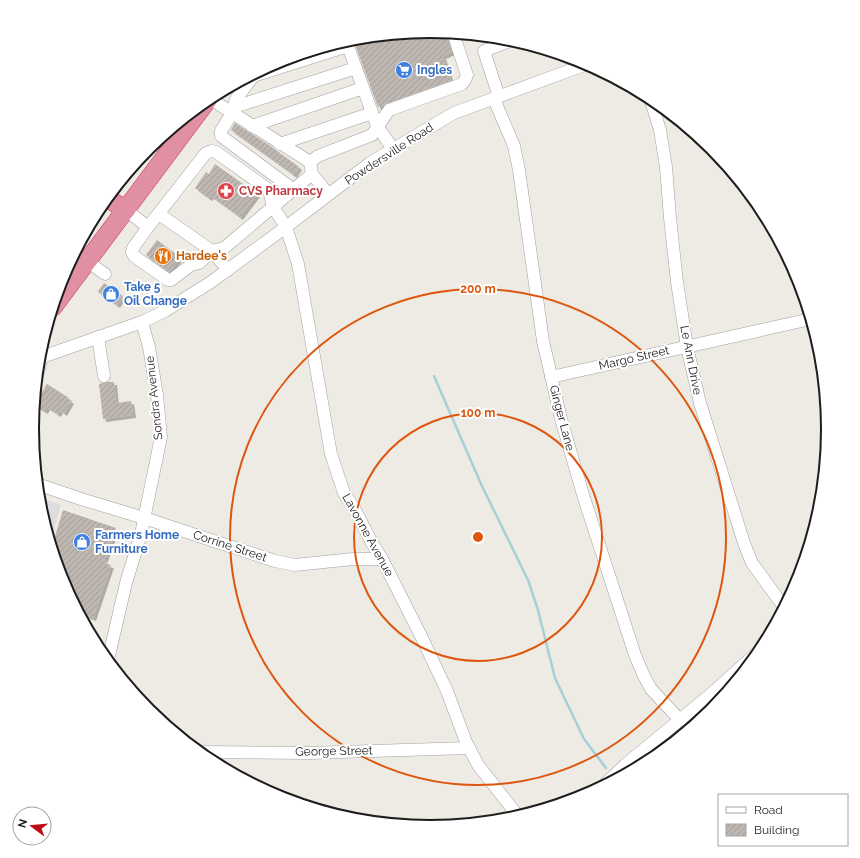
<svg xmlns="http://www.w3.org/2000/svg" width="860" height="858" font-family="Raleway,sans-serif">
	<defs>
		<pattern id="building-hatch" width="6" height="6" patternUnits="userSpaceOnUse"><rect width="6" height="6" fill="#beb6b0"/><path d="M-1 1l2-2M0 6l6-6M5 7l2-2" fill="none" stroke="#a39c97"/></pattern>
		<filter id="shadow"><feDropShadow dx="3" dy="3" stdDeviation="0" flood-color="#0004"/></filter>
	</defs>
	<rect width="100%" height="100%" fill="#eeeae4"/>
	<path fill="#ddd" d="M39,497L61,505L50,542L40,506Z"/>
	<g fill="none" stroke-linecap="round" stroke-linejoin="round">
		<path stroke="#a6d0d9" stroke-width="2.5" d="M434,376L481,484L528,580L538,610L555,678L584,739L606,768"/>
	</g>
	<g fill="url(#building-hatch)" filter="url(#shadow)">
		<path d="M430,31H434L437,39L446,36L452,52L443,56L451,80L378,107L353,39Z"/>
		<path d="M235,123L269,145L299,167L294,175L231,130Z"/>
		<path d="M215,164L257,194L240,217L211,196L209,198L195,188L206,172L209,174Z"/>
		<path d="M157,240L180,257L169,272L146,255Z"/>
		<path d="M104,283L123,296L117,305L98,292Z"/>
		<path d="M107,382H114L116,403L131,401L133,415L103,419L99,384Z"/>
		<path d="M47,384L69,398L68,399L71,401L64,413L60,410L58,414L47,407L45,411L34,405Z"/>
		<path d="M63,510L116,528L104,561L107,562L106,564L111,565L93,618L79,613L62,581L52,546Z"/>
	</g>
	<g fill="none" stroke-linecap="round" stroke-linejoin="round">
		<g stroke="#a1a1a1" stroke-width="13">
			<g id="minor">
				<path d="M453,33L467,75L465,80L462,84L389,110L372,135L318,156L310,162L312,174L224,248L212,251L199,263L191,265L171,280H168L134,256L132,252L133,248L148,227L206,153L211,151L216,152L269,190L273,207L286,227L298,264L331,454L344,493L354,508L372,543L382,559L422,638L447,691L466,742L478,765L518,816"/>
				<path d="M346,41L377,126L393,149"/>
				<path d="M255,74L236,99L232,113L221,131V136L294,190"/>
				<path d="M253,76L348,46"/>
				<path d="M499,97L484,51L512,40"/>
				<path d="M209,98L310,162"/>
				<path d="M650,98L660,130L666,167L670,218L677,282L687,347L700,403L744,543L752,563L784,607"/>
				<path d="M494,99L514,146L519,170L543,341L561,419L584,498L635,655L644,676L651,689L680,720"/>
				<path d="M234,107L356,68"/>
				<path d="M252,126L363,88"/>
				<path d="M280,144L372,113"/>
				<path d="M312,174L328,194"/>
				<path d="M126,210L148,227"/>
				<path d="M159,214L212,251L228,270"/>
				<path d="M87,261L105,274"/>
				<path d="M98,337L104,376"/>
				<path d="M39,358L142,322L165,311L211,282L286,227L370,163L454,113L587,64"/>
				<path d="M37,376L42,357"/>
				<path d="M551,377L811,319"/>
				<path d="M37,484L81,499L144,518L275,561L295,565L353,559H382"/>
				<path d="M108,660L126,583L141,534L161,437L157,395L149,347L142,322"/>
				<path d="M199,752L308,753L469,748"/>
				<path d="M604,785L625,765L710,695L762,648"/>
			</g>
		</g>
		<g stroke="#cf2e6c" stroke-width="19">
			<g id="highway">
				<path d="M107,198L126,210"/>
				<path d="M53,307L209,98"/>
			</g>
		</g>
		<use href="#minor" stroke="#fff" stroke-width="12"/>
		<use href="#highway" stroke="#e18fa2" stroke-width="18"/>
	</g>
	<g fill="none" stroke="#de560d" stroke-width="2">
		<circle cx="478" cy="537" r="124"/>
		<circle cx="478" cy="537" r="248"/>
	</g>
	<defs>
		<g id="supermarket-disc" transform="scale(0.9)"><circle r="9.5" fill="#3f7fe0" stroke="#fff"/><path d="M-6-5.5h2.5l.6 2H6L4.5 2H-2.5L-4.4-4H-6ZM-1.5 3.2a1.3 1.3 0 1 0 .1 0ZM3 3.2a1.3 1.3 0 1 0 .1 0Z" fill="#fff"/></g>
		<g id="pharmacy-disc" transform="scale(0.9)"><circle r="9.5" fill="#e0444e" stroke="#fff"/><path d="M-2-6h4v4h4v4h-4v4h-4v-4h-4v-4h4Z" fill="#fff"/></g>
		<g id="restaurant-disc" transform="scale(0.9)"><circle r="9.5" fill="#e8710a" stroke="#fff"/><path d="M-5-6h1v4h1v-4h1v4h1v-4h1v5L-1.5 .5V6h-2V.5L-5-1ZM5-6V6H3V1.5H1.5Q1.5-4 5-6Z" fill="#fff"/></g>
		<g id="shop-disc" transform="scale(0.9)"><circle r="9.5" fill="#3f7fe0" stroke="#fff"/><path d="M-5-2.5h2.3a2.7 3.5 0 0 1 5.4 0H5L5.5 6h-11ZM-1.5-2.5h3a1.5 2.3 0 0 0-3 0Z" fill="#fff"/></g>
	</defs>
	<g fill-rule="evenodd">
		<use href="#supermarket-disc" x="404" y="70"/>
		<use href="#pharmacy-disc" x="226" y="191"/>
		<use href="#restaurant-disc" x="163" y="256"/>
		<use href="#shop-disc" x="111" y="294"/>
		<use href="#shop-disc" x="82" y="542"/>
	</g>
	<g text-anchor="middle" dominant-baseline="central" stroke-width="4" stroke-linejoin="round" paint-order="stroke">
		<g font-size="12" font-weight="bold" fill="#366cbe" stroke="#fff" text-anchor="start">
			<text x="417" y="70">Ingles</text>
			<text x="124" y="287">Take 5<tspan x="124" dy="14">Oil Change</tspan></text>
			<text x="95" y="535">Farmers Home<tspan x="95" dy="14">Furniture</tspan></text>
		</g>
		<g font-size="12" fill="#1d1d1d" stroke="#fff">
			<text transform="translate(389 154) rotate(-33)">Powdersville Road</text>
			<text transform="translate(634 358) rotate(-13)">Margo Street</text>
			<text transform="translate(691 360) rotate(79)">Le Ann Drive</text>
			<text transform="translate(154 398) rotate(-96)">Sondra Avenue</text>
			<text transform="translate(562 418) rotate(75)">Ginger Lane</text>
			<text transform="translate(368 535) rotate(61)">Lavonne Avenue</text>
			<text transform="translate(230 546) rotate(18)">Corrine Street</text>
			<text transform="translate(334 751) rotate(-1)">George Street</text>
		</g>
		<g font-size="12" font-weight="bold" fill="#be3a42" stroke="#fff" text-anchor="start">
			<text x="239" y="191">CVS Pharmacy</text>
		</g>
		<g font-size="12" font-weight="bold" fill="#c56008" stroke="#fff" text-anchor="start">
			<text x="176" y="256">Hardee's</text>
		</g>
	</g>
	<path d="M0 0H860V858H0ZM39 429a391 391 0 1 1 782 0a391 391 0 1 1-782 0Z" fill="#fff" fill-rule="evenodd"/>
	<path fill="none" stroke="#1d1d1d" stroke-width="2" d="M39 429a391 391 0 1 1 782 0a391 391 0 1 1-782 0Z"/>
	<circle cx="478" cy="537" r="6" fill="#de560d" stroke="#fff" stroke-width="2"/>
	<g font-size="12" text-anchor="middle" font-weight="bold" fill="#de560d" stroke="#fff" stroke-width="4" stroke-linejoin="round" paint-order="stroke">
		<text x="478" y="293">200 m</text>
		<text x="478" y="417">100 m</text>
	</g>
	<rect x="718" y="794" width="130" height="52" fill="#ffffff" stroke="#a5a5a5"/>
	<rect x="726" y="807" width="20" height="6" fill="#ffffff" stroke="#a5a5a5"/>
	<text x="754" y="814" font-size="12" fill="#1d1d1d">Road</text>
	<rect x="726" y="824" width="20" height="12" fill="url(#building-hatch)" stroke="#a5a5a5"/>
	<text x="754" y="834" font-size="12" fill="#1d1d1d">Building</text>
	<g transform="translate(32 826) rotate(286)"><circle r="19" fill="#ffffff" stroke="#a5a5a5"/>
	<path d="M0-3L7 15L0 10L-7 15Z" fill="#bf0b13"/>
	<text y="-6" font-size="11" font-weight="bold" text-anchor="middle" fill="#1d1d1d">N</text>
	</g>
</svg>
